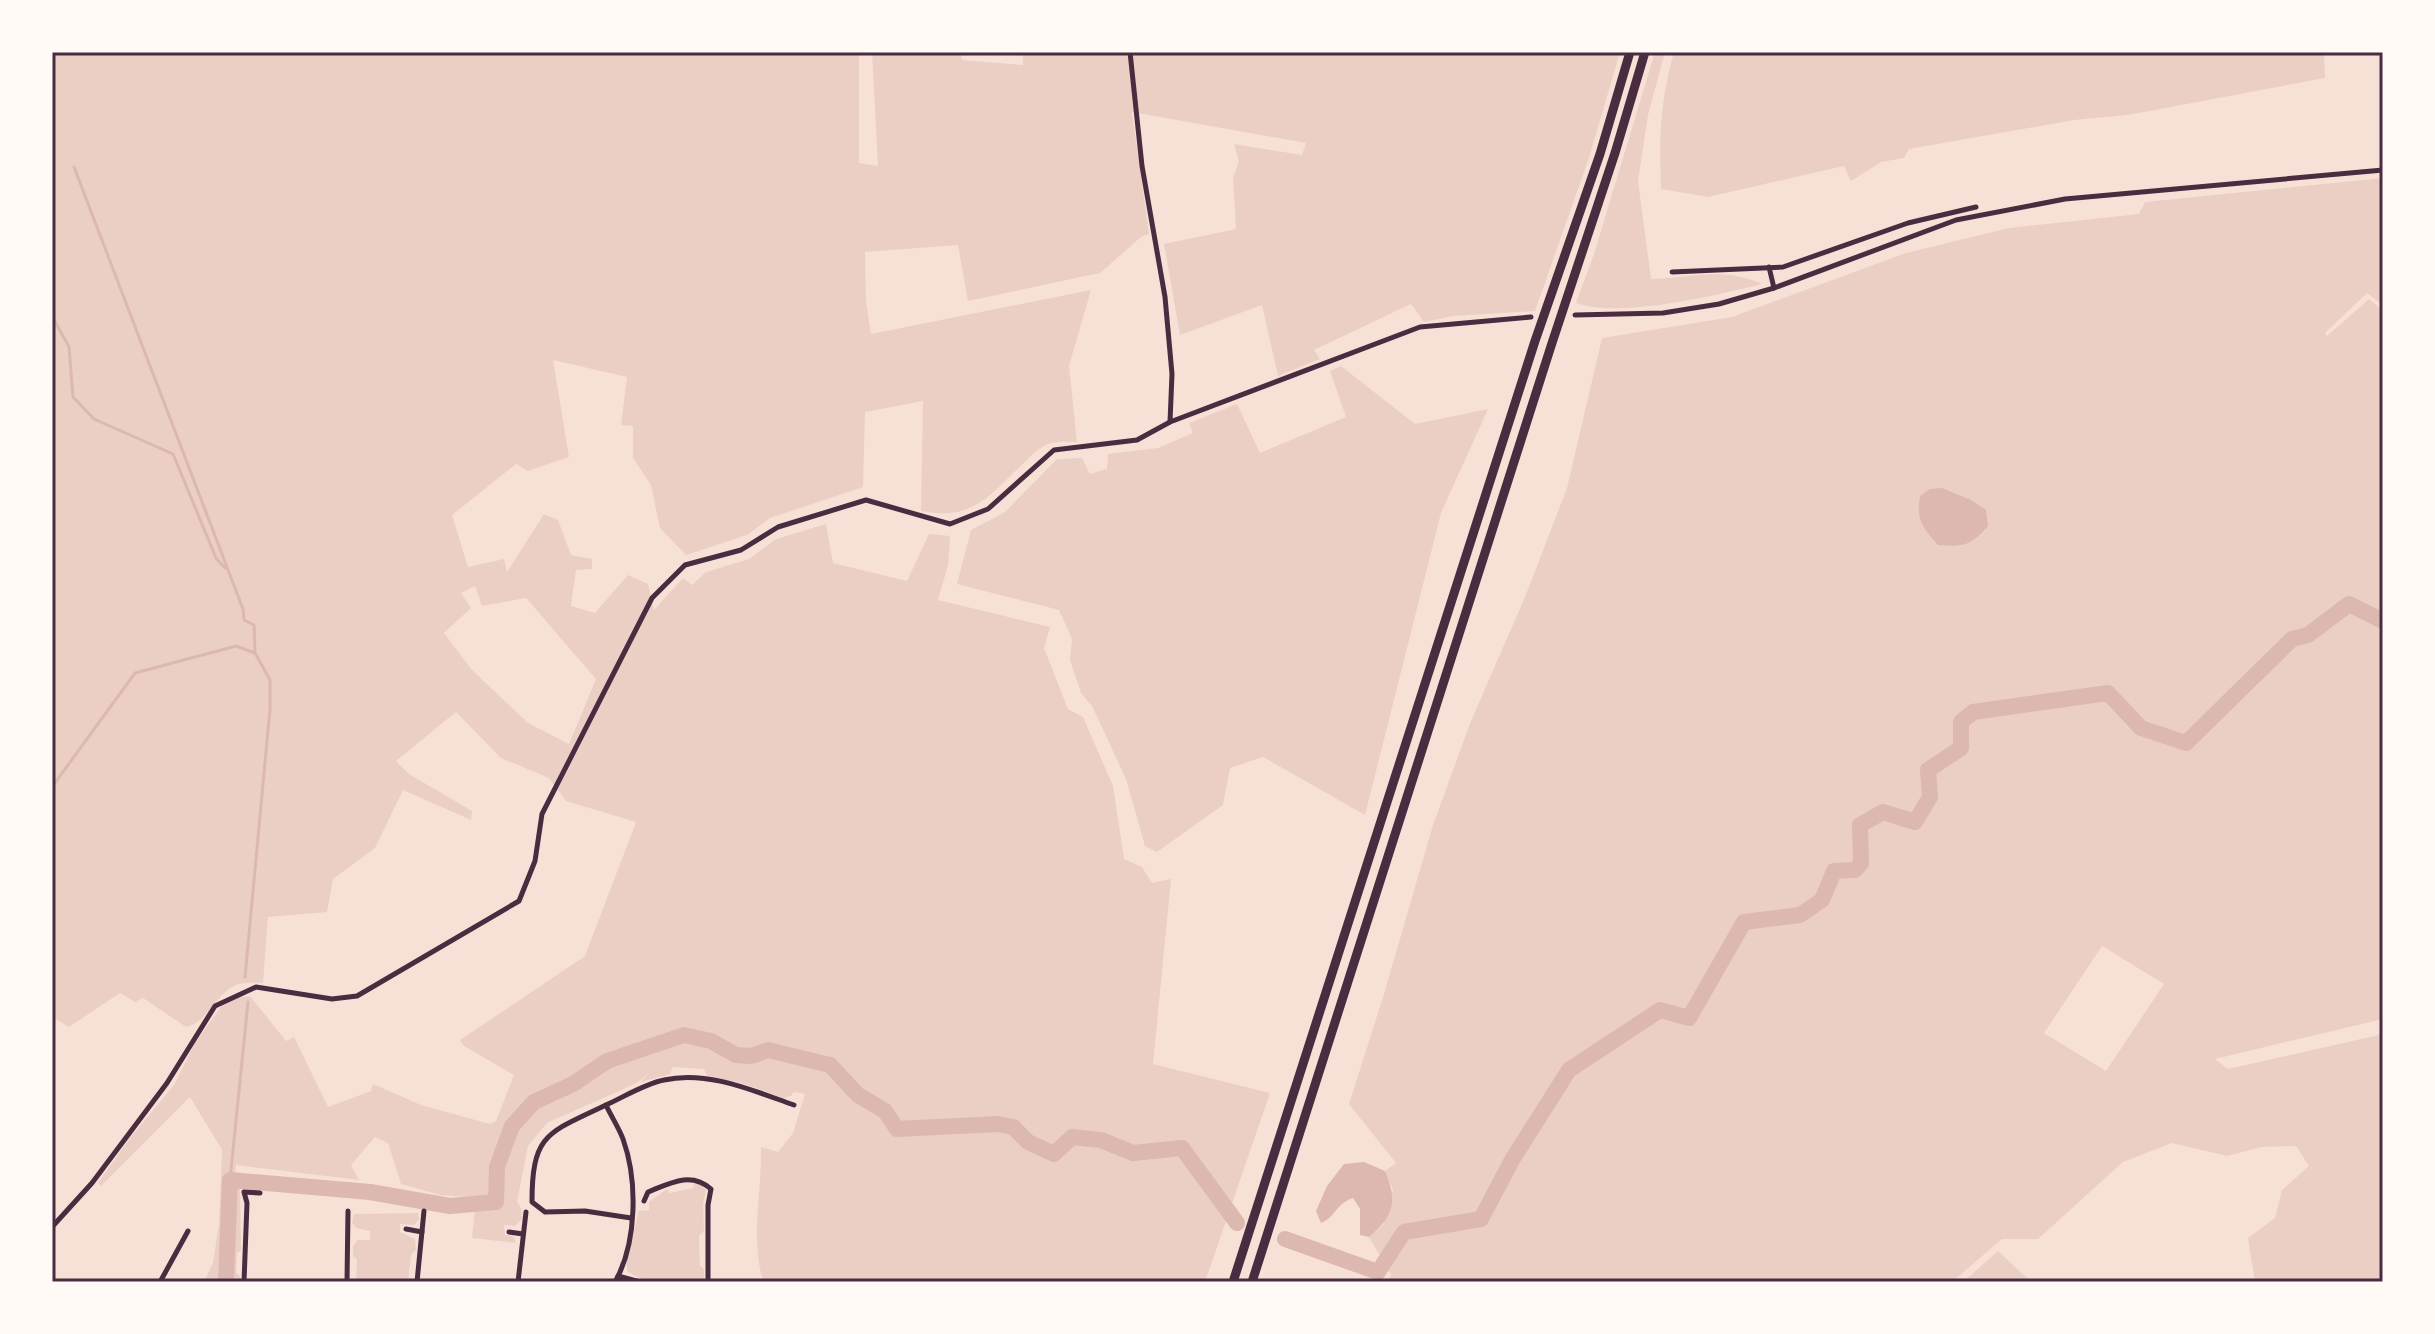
<svg xmlns="http://www.w3.org/2000/svg" width="2435" height="1334" font-family="Commissioner,sans-serif">
	<rect width="100%" height="100%" fill="#f7e1d7"/>
	<g fill="#ebcfc5" fill-rule="evenodd">
		<path d="M52,52H859V163L878,166L872,52H961L962,60L1023,65V52H1620L1589,158L1535,311L1453,316L1424,322L1411,304L1314,350L1320,359L1278,376L1262,305L1180,335L1164,244L1236,229L1233,178L1239,161L1234,144L1302,155L1306,143L1132,112L1149,234L1141,237L1100,273L968,301L958,245L865,252L866,302L871,334L1091,290L1069,366L1077,442C1070,442 1060,441 1052,443C1042,445 1034,453 1027,460C991,493 975,522 921,511L923,401L865,412L863,487L770,518L747,535L686,555L660,528L651,485L633,458V426L621,425L627,377L553,360L569,457L528,471L516,464L452,515L468,567L504,559L507,572L544,514L558,520L571,555L592,559V569L576,570L571,606L595,613L628,575L648,584L654,610L683,578L692,585L706,572L749,559L776,539L826,524L833,563L907,581L929,534L950,536L948,565L938,600L1050,627L1044,648L1068,709L1083,717L1113,786L1124,859L1142,867L1152,883L1171,879L1153,1064L1270,1093L1205,1282L763,1281C750,1238 762,1191 761,1147L778,1152L793,1133L805,1094L794,1092L791,1096L784,1098L741,1083L707,1076L704,1069L673,1067L670,1074L641,1082L649,1073L637,1083L547,1123L528,1146L517,1202L521,1208L522,1219L515,1226L504,1225L505,1235L513,1236L516,1243L472,1238L475,1209L487,1210V1198L440,1195L401,1184L388,1143L375,1137L351,1165L359,1180L236,1165L227,1282H204L213,1263L219,1224L222,1150L190,1097L101,1186L98,1183L130,1138L174,1085L195,1043L221,1007L236,998L250,996L286,1041L294,1037L328,1107L371,1091L373,1084L421,1105L490,1124L496,1121L514,1075L464,1046L460,1040L585,956L636,822L566,801L549,778L501,758L456,712L396,761L409,774L472,811L471,820L403,790L375,848L333,879L327,912L268,917L263,983C255,983 244,982 236,985C215,994 208,1022 186,1027L143,998L135,1002L120,993L69,1027L52,1017ZM475,586L482,606L526,598L596,679L569,744L528,723L472,670L444,633L471,608L461,593Z"/>
		<path d="M1655,52H1665L1648,115L1638,181L1651,279C1691,278 1723,266 1762,284C1718,295 1617,319 1576,303L1594,254Z"/>
		<path d="M1674,52H2324L2325,78L2128,115L2074,120L1909,149L1904,158L1881,162L1851,181L1844,166L1708,197L1661,189C1659,136 1660,103 1674,52Z"/>
		<path d="M2383,178V305L2367,293L2325,333L2327,336L2369,299L2383,311V1019L2215,1059L2228,1069L2383,1034V1282H2255L2248,1238L2275,1218L2282,1190L2309,1166L2296,1146L2262,1147L2227,1156L2172,1143L2123,1162L2038,1239H2002L1952,1282H1386L1391,1275L1369,1237L1383,1225L1393,1190L1385,1171L1396,1163L1349,1104L1384,994L1433,825L1471,721L1525,597L1567,488L1602,338L1732,317L1906,253L2009,228L2139,214L2145,202ZM2102,946L2164,984L2106,1071L2044,1033Z"/>
		<path d="M1341,366L1415,424L1488,409L1441,513L1365,815L1263,757L1230,768L1223,805L1157,852L1145,846L1126,779L1092,706L1081,693L1070,660L1072,639L1059,610L957,584L971,530L1005,512L1057,459L1082,458L1090,474L1107,469L1108,454L1158,448L1193,433L1189,423L1237,404L1260,453L1346,417L1330,371Z"/>
		<path d="M699,1183L706,1190L703,1204L704,1231L699,1236L700,1266L704,1269V1282C680,1282 648,1287 627,1271C625,1259 637,1226 638,1211L649,1210V1202L667,1189L670,1193L693,1188L694,1184Z"/>
		<path d="M236,1185L267,1188L240,1189L241,1250L237,1253L236,1273L240,1276V1282H228Z"/>
		<path d="M418,1213L419,1219L414,1225L400,1224V1232L415,1239L416,1250L411,1255L408,1282H356L357,1260L353,1256V1246L358,1240H370V1231L356,1228L352,1223L354,1214Z"/>
		<path d="M1998,1251L2031,1282H1963Z"/>
	</g>
	<g fill="#dcb8b0">
		<path d="M1942,488L1971,500L1986,510L1988,526C1970,546 1964,547 1938,545C1922,527 1916,520 1920,496L1930,489Z"/>
		<path d="M1364,1162L1385,1171C1398,1201 1394,1216 1369,1237L1360,1235V1209L1353,1198C1334,1205 1337,1216 1321,1223L1316,1211L1327,1186L1344,1164Z"/>
	</g>
	<g fill="none" stroke-linecap="round" stroke-linejoin="round">
		<g stroke="#dcb8b0" stroke-width="3">
			<path d="M74,167L243,609L244,620L254,625L255,653L270,680V709L245,977"/>
			<path d="M52,316L69,347L73,397L94,419L173,454L216,558L225,568"/>
			<path d="M52,787L135,673L236,646L255,653"/>
			<path d="M230,1180L248,1002"/>
		</g>
		<g stroke="#dcb8b0" stroke-width="16">
			<path d="M1285,1239L1378,1272L1404,1232L1481,1219L1512,1160L1569,1070L1660,1010L1689,1018L1744,922L1800,915L1822,900L1834,871L1855,870L1861,863L1860,825L1883,812L1915,822L1930,797L1928,770L1961,748V722L1973,712L2108,693L2141,728L2186,743L2292,639L2308,635L2349,604L2383,621"/>
			<path d="M226,1282L230,1180L370,1192L450,1206L496,1202L497,1167L512,1126L534,1102L573,1084L607,1061L684,1035L711,1041L736,1055L751,1056L768,1050L830,1065L858,1095L885,1111L897,1129L998,1124L1013,1127L1028,1142L1054,1154L1072,1137L1101,1140L1133,1153L1182,1148L1237,1223"/>
		</g>
		<g stroke="#4a2c40" stroke-width="5">
			<path d="M1130,52L1142,166L1165,297L1172,374L1170,422"/>
			<path d="M1769,267L1774,288"/>
			<path d="M1672,272L1783,267L1908,223L1976,207"/>
			<path d="M1575,315L1663,313L1719,304L1774,288L1956,220L2065,199L2383,170"/>
			<path d="M606,1105C548,1133 532,1133 532,1202L545,1212L585,1211L631,1218"/>
			<path d="M644,1201L648,1192C670,1183 691,1171 711,1189L708,1205V1282"/>
			<path d="M52,1227L92,1183L167,1083L215,1006L256,987L332,999L357,996L519,901L535,861L542,814L652,598L685,565L741,550L778,527L866,500L950,524L988,509L1054,450L1137,440L1170,422L1420,327L1531,317"/>
			<path d="M406,1229L422,1232"/>
			<path d="M509,1232L523,1234"/>
			<path d="M618,1276L640,1282"/>
			<path d="M160,1282L188,1231"/>
			<path d="M244,1282L247,1203L244,1192L260,1193"/>
			<path d="M347,1282L348,1211"/>
			<path d="M417,1282L424,1211"/>
			<path d="M518,1282L526,1212"/>
			<path d="M615,1282C637,1243 638,1181 623,1139C619,1128 611,1116 606,1105C624,1097 644,1084 664,1080C707,1070 754,1091 794,1105"/>
		</g>
		<g stroke="#4a2c40" stroke-width="9">
			<path d="M1233,1282L1535,341L1600,154L1630,52"/>
			<path d="M1252,1282L1552,343L1615,153L1645,52"/>
		</g>
	</g>
	<rect width="2435" height="1334" fill="none" stroke="#fffaf5" stroke-width="108"/>
	<rect x="54" y="54" width="2327" height="1226" fill="none" stroke="#4a2c40" stroke-width="3"/>
</svg>
